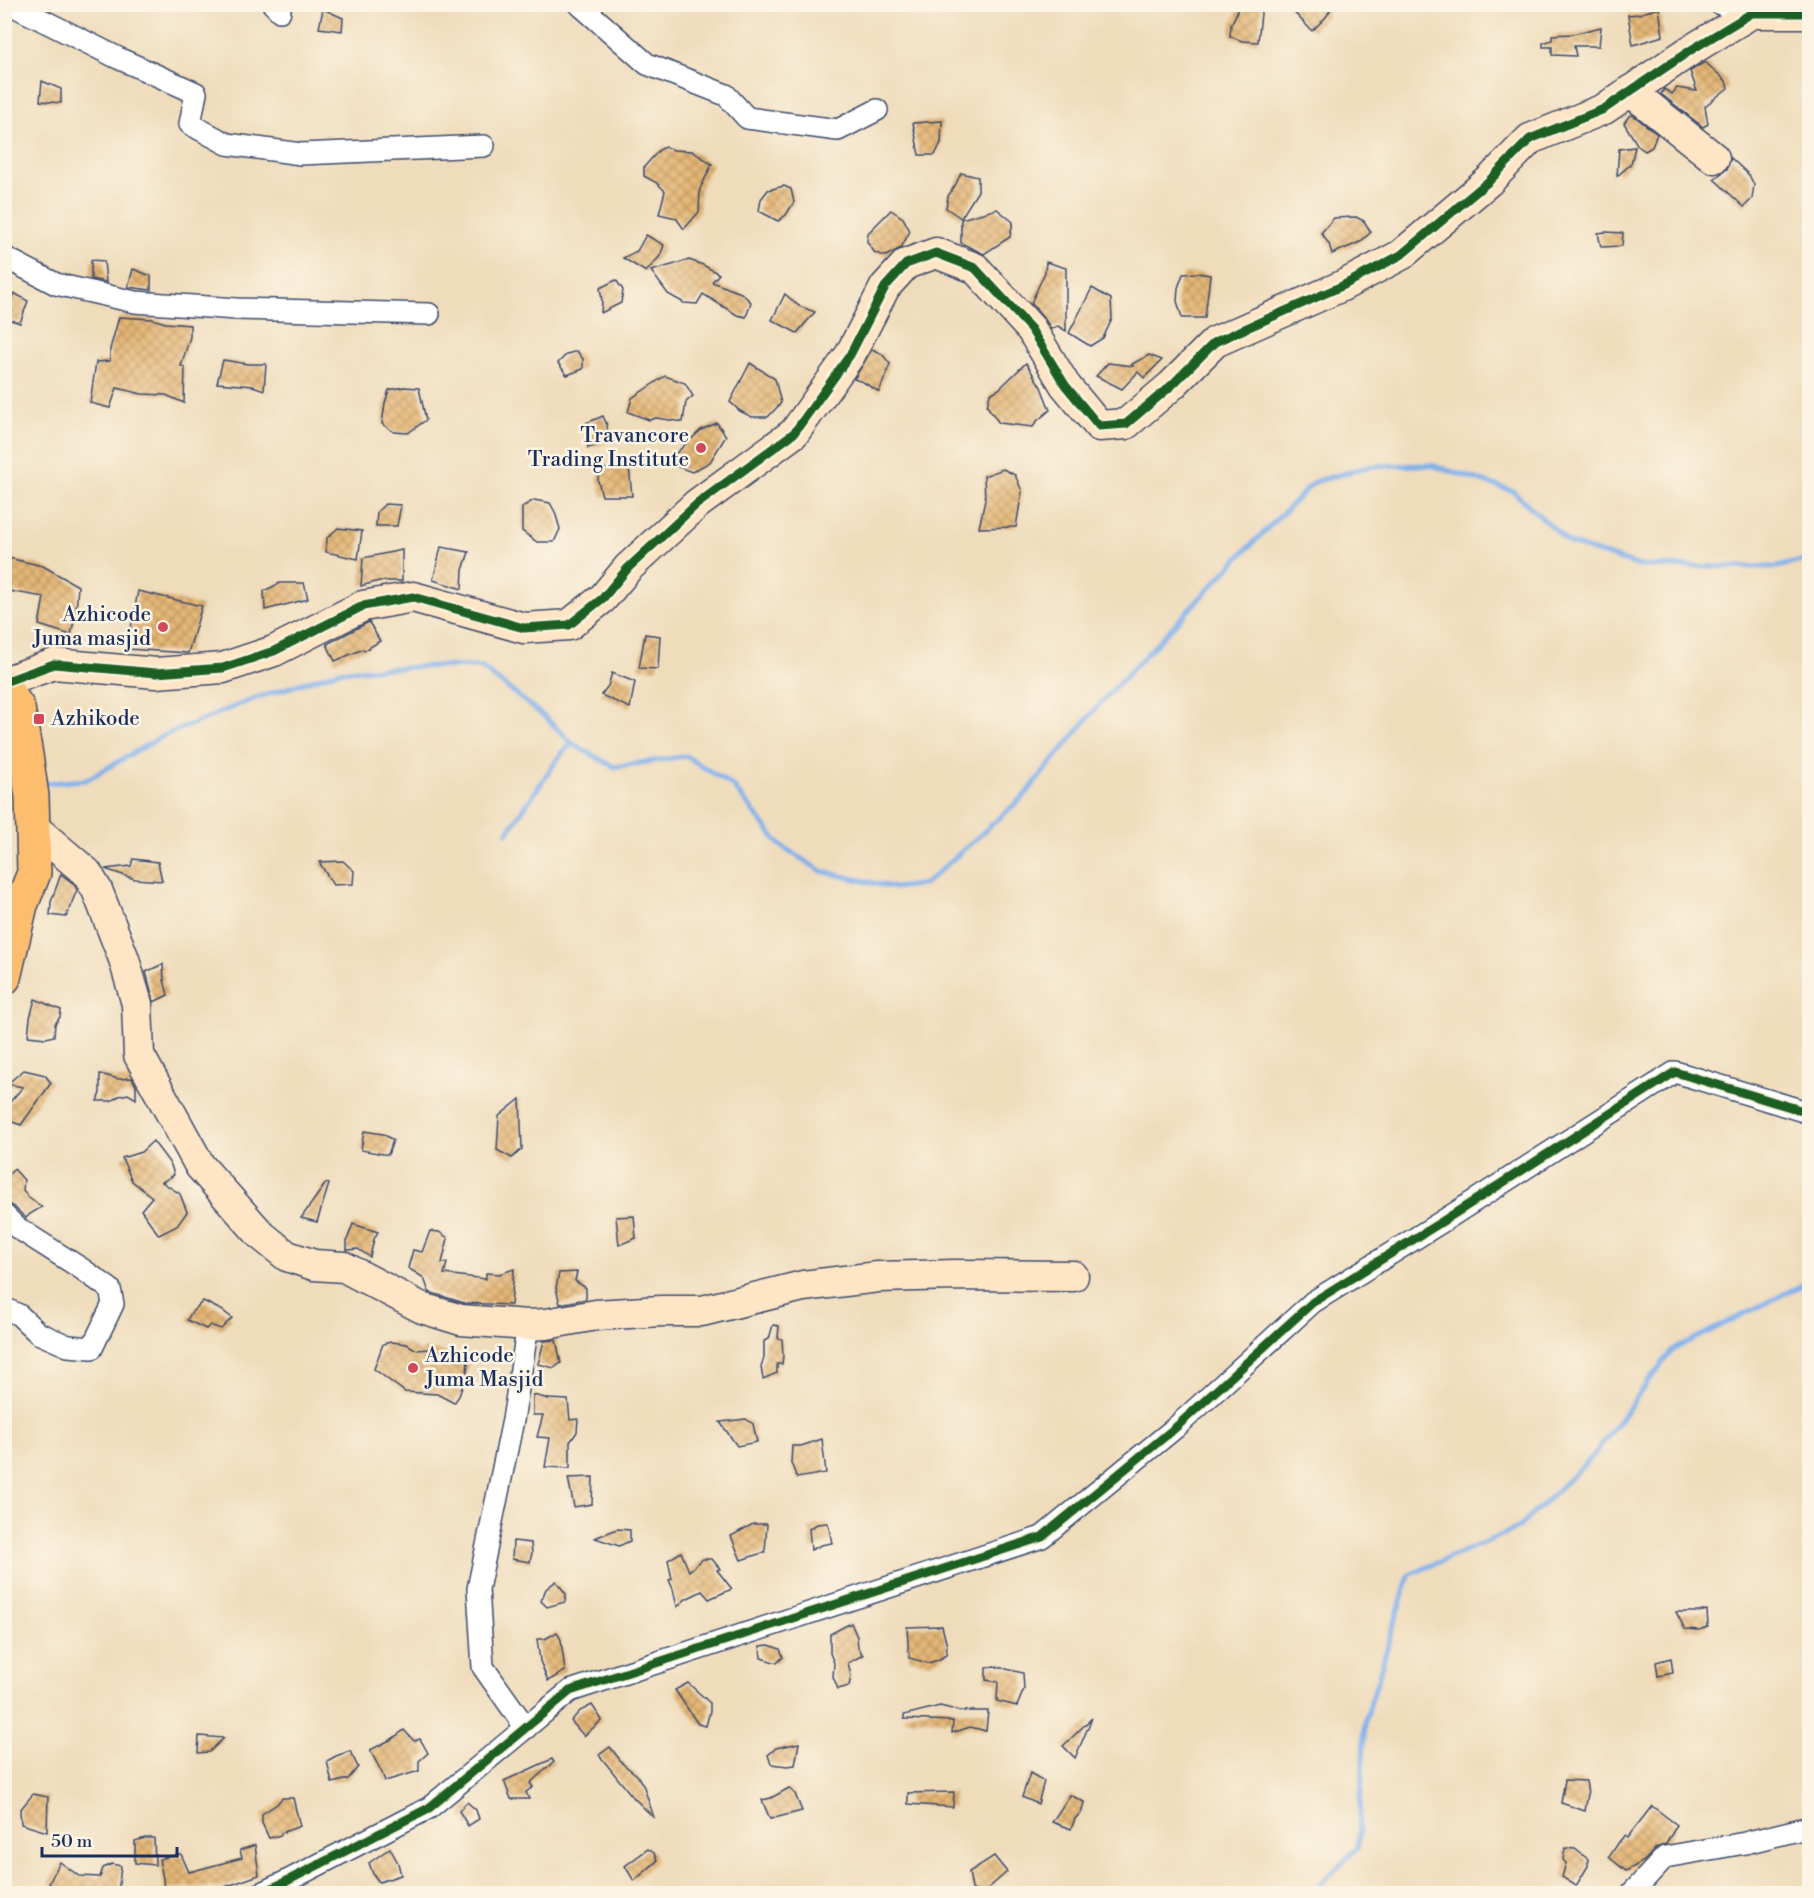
<svg xmlns="http://www.w3.org/2000/svg" width="1814" height="1898" font-family="'Libre Bodoni',serif">
	<defs>
		<pattern id="building-cross-hatch" width="8" height="8" patternUnits="userSpaceOnUse" patternTransform="scale(1.5)"><rect width="8" height="8" fill="#e6b776"/><path d="M0 0l8 8M0 8l8-8" fill="none" stroke="#ba9564"/></pattern>
	</defs>
	<rect width="100%" height="100%" fill="#fcf5e5"/>
	<filter id="ink" filterUnits="userSpaceOnUse"><feTurbulence type="fractalNoise" baseFrequency=".0167" numOctaves="2"/><feDisplacementMap in="SourceGraphic" scale="12" xChannelSelector="R" yChannelSelector="G"/><feConvolveMatrix kernelMatrix="1 2 1 2 8 2 1 2 1" color-interpolation-filters="sRGB"/></filter>
	<filter id="wash" filterUnits="userSpaceOnUse"><feTurbulence type="fractalNoise" baseFrequency=".008" numOctaves="4" result="noise"/><feDisplacementMap in="SourceGraphic" scale="24" xChannelSelector="R" yChannelSelector="G"/><feGaussianBlur stdDeviation="1.35" result="paint"/><feColorMatrix in="noise" values="0 0 0 0 0 0 0 0 0 0 0 0 0 0 0 0 0 1.4 0 .05"/><feComposite in="paint" operator="in"/></filter>
	<g filter="url(#wash)">
		<rect width="100%" height="100%" fill="#efdcbb"/>
		<g fill="none" stroke-linecap="round" stroke-linejoin="round">
			<g stroke="#81b0eb" stroke-width="5">
				<path d="M573,744L614,767L686,756L733,786L780,845L821,871L895,888L925,884L1024,796L1102,701L1241,555L1314,482L1371,466L1431,465L1513,491L1569,543L1640,566L1777,567L1810,559"/>
				<path d="M46,783L86,780L163,736L253,699L340,671L435,666L481,667L546,718L573,744L563,751L507,833"/>
				<path d="M4,789L13,786"/>
				<path d="M1311,1894L1358,1847L1365,1722L1409,1575L1518,1528L1593,1456L1672,1350L1810,1281"/>
			</g>
		</g>
		<g id="blocks">
			<g fill="url(#building-cross-hatch)">
				<path d="M1238,4H1262L1258,42L1242,41L1230,36L1231,25L1237,12Z"/>
				<path d="M1286,4H1334L1326,17L1312,31Z"/>
				<path d="M1659,8L1663,36L1633,45L1628,15L1639,14Z"/>
				<path d="M323,9L343,18L342,31L319,28Z"/>
				<path d="M1601,27L1599,46H1574L1576,56L1552,55V47H1543V43L1552,40V35L1572,34Z"/>
				<path d="M1705,62L1726,81L1728,88L1705,106L1708,124L1703,127L1661,94L1664,89L1672,94L1677,88L1697,91L1690,71Z"/>
				<path d="M42,81L61,89V103L40,101Z"/>
				<path d="M1633,115L1657,134L1652,147L1645,151L1638,146L1624,123L1629,116Z"/>
				<path d="M942,121L941,143L935,155H919L913,123Z"/>
				<path d="M665,147L674,150L692,151L712,164L700,189L699,212L684,229L676,218L659,214L665,191L657,183L644,176V167L659,150Z"/>
				<path d="M1635,147L1631,164L1617,176L1619,149Z"/>
				<path d="M1731,158L1749,175L1754,185L1752,199L1744,207L1714,179L1727,169Z"/>
				<path d="M961,173L978,177V191L961,218L946,208L948,196L956,184Z"/>
				<path d="M784,186L791,189L794,202L786,215L778,221L759,211L761,199L768,190Z"/>
				<path d="M997,209L1013,222L1010,237L984,254L961,243V219Z"/>
				<path d="M891,210L903,218L910,231L901,248L886,256L875,253L867,242L868,233Z"/>
				<path d="M1356,217L1364,221L1371,232L1360,242L1332,254L1329,244L1321,233L1334,218Z"/>
				<path d="M1606,232L1623,233L1622,246L1601,247L1598,233Z"/>
				<path d="M646,235L664,245L660,256L646,272L623,258L637,251Z"/>
				<path d="M91,260L104,261L106,282L91,279Z"/>
				<path d="M689,260L703,265L719,274L712,282L741,293L751,302L746,317L737,315L703,294L697,304L684,303L668,294L651,271Z"/>
				<path d="M1046,262L1066,268V331L1058,326L1051,329L1044,318L1031,303L1045,272Z"/>
				<path d="M133,269L151,276V290L128,287Z"/>
				<path d="M1197,273L1210,275L1205,318H1182L1177,301L1178,288L1183,274Z"/>
				<path d="M616,280L623,290L621,303L601,313L602,301L600,288Z"/>
				<path d="M1092,288L1111,299L1112,319L1103,338L1090,346L1069,333Z"/>
				<path d="M14,293L28,301L20,323L4,318V312Z"/>
				<path d="M785,294L799,306L815,312L797,333L772,320Z"/>
				<path d="M119,317L152,319L166,323L190,325V337L181,366L185,367L184,403L166,395L142,394L117,388L110,408L90,403L96,362L110,361V349Z"/>
				<path d="M872,349L882,354L890,364L879,392L863,382L854,379Z"/>
				<path d="M577,351L583,359V369L567,375L558,363L567,354Z"/>
				<path d="M1149,355L1162,360L1144,378L1138,372L1122,389L1096,376L1108,363L1133,366L1132,364Z"/>
				<path d="M223,360L248,364H266L264,390L253,386L217,383Z"/>
				<path d="M750,363L775,379L781,403L768,417H752L740,411L730,402Z"/>
				<path d="M1026,363L1041,387L1050,410L1037,421L1033,427L999,423L987,406L990,394L999,389Z"/>
				<path d="M665,376L685,383L693,396L686,402L683,422L656,418L649,420L628,412L632,398Z"/>
				<path d="M404,387L419,388L426,420L408,433L394,432L382,424L385,403L389,390Z"/>
				<path d="M603,416L607,425L609,442L588,448L586,423Z"/>
				<path d="M717,423L726,436L710,462L692,472L678,467L672,457L701,430Z"/>
				<path d="M629,467L632,496H602L598,481L599,469Z"/>
				<path d="M1003,469L1015,475L1022,491L1016,527L979,528L985,500L984,476Z"/>
				<path d="M534,500L550,503L555,512L560,529L554,542H537L522,531V507Z"/>
				<path d="M385,504L401,505L397,526H376L377,512Z"/>
				<path d="M338,528L362,531L358,559L326,552L327,538Z"/>
				<path d="M441,547L469,552L463,570L462,589L433,580Z"/>
				<path d="M402,550V581H379L361,586L363,558Z"/>
				<path d="M4,557L43,566L78,586L76,612L71,635L39,625L44,597L4,590Z"/>
				<path d="M280,583H304L308,599L265,610L264,591Z"/>
				<path d="M138,591L202,606L188,653L127,649Z"/>
				<path d="M369,622L380,641L364,651L363,649L335,661L327,644Z"/>
				<path d="M645,634L660,636L658,669L639,668Z"/>
				<path d="M612,673L635,682L630,708L601,695L608,686Z"/>
				<path d="M133,859L158,862L162,881L135,879L105,869L131,866Z"/>
				<path d="M343,861L354,871L353,884L333,885L319,862Z"/>
				<path d="M61,874L74,884L77,890L66,917L50,915L51,902Z"/>
				<path d="M163,964L164,980L168,995L154,1002L146,972Z"/>
				<path d="M35,999L61,1010L60,1017L55,1024L54,1036L46,1038L28,1036L30,1018Z"/>
				<path d="M24,1070L45,1075L51,1083L21,1125L4,1119V1109L23,1087L7,1084Z"/>
				<path d="M100,1074L119,1079L132,1078L136,1086V1099L128,1094L119,1096L111,1101H97L100,1093Z"/>
				<path d="M520,1099L522,1149L512,1158L497,1150L499,1116Z"/>
				<path d="M364,1131L383,1134L393,1140L388,1155L361,1150Z"/>
				<path d="M153,1141L171,1165L174,1175L162,1182L180,1194L187,1212L177,1226L159,1235L141,1210L152,1197L132,1181L122,1158L141,1152Z"/>
				<path d="M14,1169L24,1180L23,1190L29,1198L42,1207L30,1214L26,1218L13,1206L4,1201V1179Z"/>
				<path d="M326,1183L329,1184L317,1222L301,1218Z"/>
				<path d="M634,1216L636,1238L619,1245L616,1217Z"/>
				<path d="M353,1224L378,1232L374,1239L370,1257L358,1249L347,1250V1240Z"/>
				<path d="M430,1231L439,1232L448,1238L442,1263H447L444,1274L486,1279V1273L499,1274L514,1269L511,1305L464,1303L429,1292L424,1278L408,1268L413,1250L422,1252Z"/>
				<path d="M577,1272L575,1281L586,1288V1299L560,1304L556,1288L559,1273Z"/>
				<path d="M203,1301L223,1311L232,1318L221,1329L210,1325L206,1329L187,1320L191,1313Z"/>
				<path d="M773,1325L779,1326L778,1338L782,1339L783,1355L782,1364H777V1373L763,1379L761,1367L764,1358V1341L769,1339Z"/>
				<path d="M556,1340L561,1363L554,1368L538,1364L544,1341Z"/>
				<path d="M391,1342L407,1344L417,1350L429,1349L445,1352L457,1360H468L467,1373L459,1396L454,1403L437,1394L405,1392L374,1369L383,1344Z"/>
				<path d="M533,1395L549,1399L568,1400L570,1420L578,1419L577,1432L570,1442V1468L545,1467L550,1438L537,1437L543,1415H533Z"/>
				<path d="M746,1419L753,1424L757,1442L737,1446L720,1422Z"/>
				<path d="M822,1439L826,1473L797,1478L791,1463L792,1446H801Z"/>
				<path d="M593,1477L592,1504L574,1507L568,1478Z"/>
				<path d="M828,1523L832,1543L821,1545L811,1550L809,1529L817,1524Z"/>
				<path d="M753,1524H767L765,1552L741,1560L731,1536Z"/>
				<path d="M617,1529L630,1530V1541L619,1546L595,1538Z"/>
				<path d="M513,1541L531,1543L532,1553L530,1562L512,1559Z"/>
				<path d="M681,1552L689,1571L703,1559H712L720,1569L717,1570L732,1589L709,1599L702,1591L686,1599L677,1607L673,1589L669,1580L672,1579L668,1560Z"/>
				<path d="M556,1581L566,1594L565,1602L547,1607L541,1601L546,1589Z"/>
				<path d="M1707,1610L1708,1627L1700,1630L1685,1629L1676,1612H1699Z"/>
				<path d="M851,1623L857,1637L858,1648L863,1655L848,1663L851,1676L849,1686L838,1689L833,1677L834,1663L830,1653V1634Z"/>
				<path d="M942,1626L947,1646L946,1655L938,1660L928,1663L909,1658L907,1627Z"/>
				<path d="M557,1632L561,1640L565,1671L548,1681L540,1661L537,1639H545Z"/>
				<path d="M769,1645L780,1649L783,1657L777,1663L761,1658L760,1646Z"/>
				<path d="M1671,1658L1673,1673L1658,1676L1656,1662Z"/>
				<path d="M994,1666L1023,1673L1024,1689L1017,1706L997,1701L998,1682L986,1680V1668Z"/>
				<path d="M688,1683L710,1703V1711L706,1726L698,1724L675,1690Z"/>
				<path d="M592,1705L602,1720L584,1736L571,1721L580,1711Z"/>
				<path d="M940,1706L960,1711H988L986,1731L970,1727L952,1733L953,1721L904,1719V1715Z"/>
				<path d="M1092,1718L1075,1758L1063,1746Z"/>
				<path d="M404,1730L414,1741L420,1739L428,1753L419,1761V1771L385,1781L382,1773L370,1750L392,1739Z"/>
				<path d="M199,1736L224,1738L209,1752L198,1753Z"/>
				<path d="M799,1743L795,1765L787,1766L771,1764L768,1755L776,1748Z"/>
				<path d="M610,1747L624,1765L637,1775L644,1787L654,1818L632,1796L599,1755Z"/>
				<path d="M350,1751L358,1767L348,1779L332,1783L327,1761L336,1756Z"/>
				<path d="M552,1759L554,1762L530,1783L533,1787L526,1792L529,1799H511L504,1781Z"/>
				<path d="M1030,1773L1044,1781L1038,1804L1022,1797Z"/>
				<path d="M1565,1780L1586,1781L1588,1794L1585,1811L1561,1803Z"/>
				<path d="M789,1788L795,1794L802,1811L770,1819L762,1800L771,1798Z"/>
				<path d="M954,1792L953,1807L908,1804V1793Z"/>
				<path d="M33,1794L48,1797L47,1832L21,1824L20,1810Z"/>
				<path d="M1070,1795L1084,1802L1082,1811L1075,1819L1071,1829L1052,1822Z"/>
				<path d="M282,1798H293L300,1826L281,1833V1835L269,1838L262,1823V1814L277,1804Z"/>
				<path d="M467,1802L476,1810L479,1819L468,1826L459,1811Z"/>
				<path d="M1652,1806L1677,1825L1666,1844L1656,1848L1644,1861L1626,1871L1609,1857L1619,1842L1624,1836L1627,1838Z"/>
				<path d="M145,1838H154L155,1865L135,1863V1841Z"/>
				<path d="M255,1845L259,1875L222,1888L192,1887L164,1890L163,1878L159,1859L181,1854L189,1872L242,1858L240,1850Z"/>
				<path d="M390,1848L398,1863L401,1875L379,1882L373,1874L369,1863Z"/>
				<path d="M1565,1848L1575,1849L1588,1859V1866L1576,1886L1562,1877L1566,1863L1563,1860Z"/>
				<path d="M648,1849L654,1853L657,1861L634,1881L625,1866Z"/>
				<path d="M994,1856L1007,1872L983,1893H978L972,1889L969,1872Z"/>
				<path d="M60,1862L79,1876L100,1877L103,1868L112,1864L121,1866L118,1893H60L49,1883Z"/>
			</g>
		</g>
	</g>
	<g filter="url(#ink)">
		<use href="#blocks" fill-opacity="0" stroke="#3b496c" stroke-width="1.5"/>
		<g fill="none" stroke-linecap="round" stroke-linejoin="round">
			<g stroke="#3b496c" stroke-width="24">
				<g id="street">
					<path d="M10,4L118,58L196,93L190,124L227,144L301,154L484,146"/>
					<path d="M273,4L280,11"/>
					<path d="M579,4L647,64L726,95L747,118L838,130L877,110"/>
					<path d="M1720,4L1752,13"/>
					<path d="M4,257L56,284L135,302L237,309L429,314"/>
					<path d="M4,1215L16,1227L82,1269L110,1289L113,1304L92,1348L68,1346L38,1333L19,1315L4,1308"/>
					<path d="M526,1728L483,1667L478,1589L513,1420L528,1325"/>
					<path d="M259,1894L283,1883L429,1808L570,1691L1042,1537L1175,1428L1313,1302L1443,1221L1675,1072L1810,1113"/>
					<path d="M1631,1894L1665,1857L1745,1843L1810,1827"/>
				</g>
			</g>
			<g stroke="#3b496c" stroke-width="33">
				<g id="secondary">
					<path d="M1630,91L1714,158"/>
					<path d="M4,682L54,664L156,673L223,668L274,651L363,606L413,597L524,628L569,625L603,598L628,568L697,504L794,433L850,355L885,287L906,264L936,253L975,268L1031,329L1065,385L1099,426L1126,424L1172,385L1215,342L1342,286L1401,255L1489,181L1530,139L1604,109L1691,50L1752,13H1810"/>
					<path d="M33,827L87,873L97,890L124,959L137,1004L139,1055L200,1166L261,1235L287,1256L314,1265L344,1267L422,1308L461,1320L528,1325L546,1324L596,1315L661,1311H702L803,1286L878,1277L955,1275L1073,1276"/>
				</g>
			</g>
			<g stroke="#3b496c" stroke-width="36">
				<path id="primary" d="M4,687L18,708L26,755L32,796L34,873L21,905L4,978"/>
			</g>
			<use href="#street" stroke="#fff" stroke-width="21"/>
			<use href="#secondary" stroke="#fee5c5" stroke-width="30"/>
			<use href="#primary" stroke="#fcbd6e" stroke-width="33"/>
			<g stroke="#fcf5e5" stroke-width="13">
				<g id="cycleway">
					<path d="M4,682L54,664L156,673L223,668L274,651L363,606L413,597L524,628L569,625L603,598L628,568L697,504L794,433L850,355L885,287L906,264L936,253L975,268L1031,329L1065,385L1099,426L1126,424L1172,385L1215,342L1342,286L1401,255L1489,181L1530,139L1604,109L1691,50L1752,13H1810"/>
					<path d="M259,1894L283,1883L429,1808L570,1691L1042,1537L1175,1428L1313,1302L1443,1221L1675,1072L1810,1113"/>
				</g>
			</g>
			<use href="#cycleway" stroke="#1b5e20" stroke-width="9"/>
		</g>
	</g>
	<g fill="#d1495b" stroke="#fcf5e5" stroke-width="2">
		<circle cx="701" cy="448" r="6"/>
		<circle cx="163" cy="627" r="6"/>
		<rect x="33" y="713" width="12" height="12" rx="3"/>
		<circle cx="413" cy="1368" r="6"/>
	</g>
	<g text-anchor="middle" dominant-baseline="central" stroke-width="5" stroke-linejoin="round" paint-order="stroke">
		<g font-size="21" fill="#1b2f5e" stroke="#fcf5e5" text-anchor="end">
			<text x="689" y="436">Travancore<tspan x="689" dy="24">Trading Institute</tspan></text>
			<text x="151" y="615">Azhicode<tspan x="151" dy="24">Juma masjid</tspan></text>
			<text x="51" y="719" text-anchor="start">Azhikode</text>
			<text x="425" y="1356" text-anchor="start">Azhicode<tspan x="425" dy="24">Juma Masjid</tspan></text>
		</g>
	</g>
	<rect width="1814" height="1898" fill="none" stroke="#fcf5e5" stroke-width="24"/>
	<path d="M42 1847v9h135v-9" fill="none" stroke="#1b2f5e" stroke-width="3"/>
	<text x="51" y="1847" font-size="18" fill="#1b2f5e" stroke="#fcf5e5" stroke-width="4.5" paint-order="stroke">50 m</text>
</svg>
